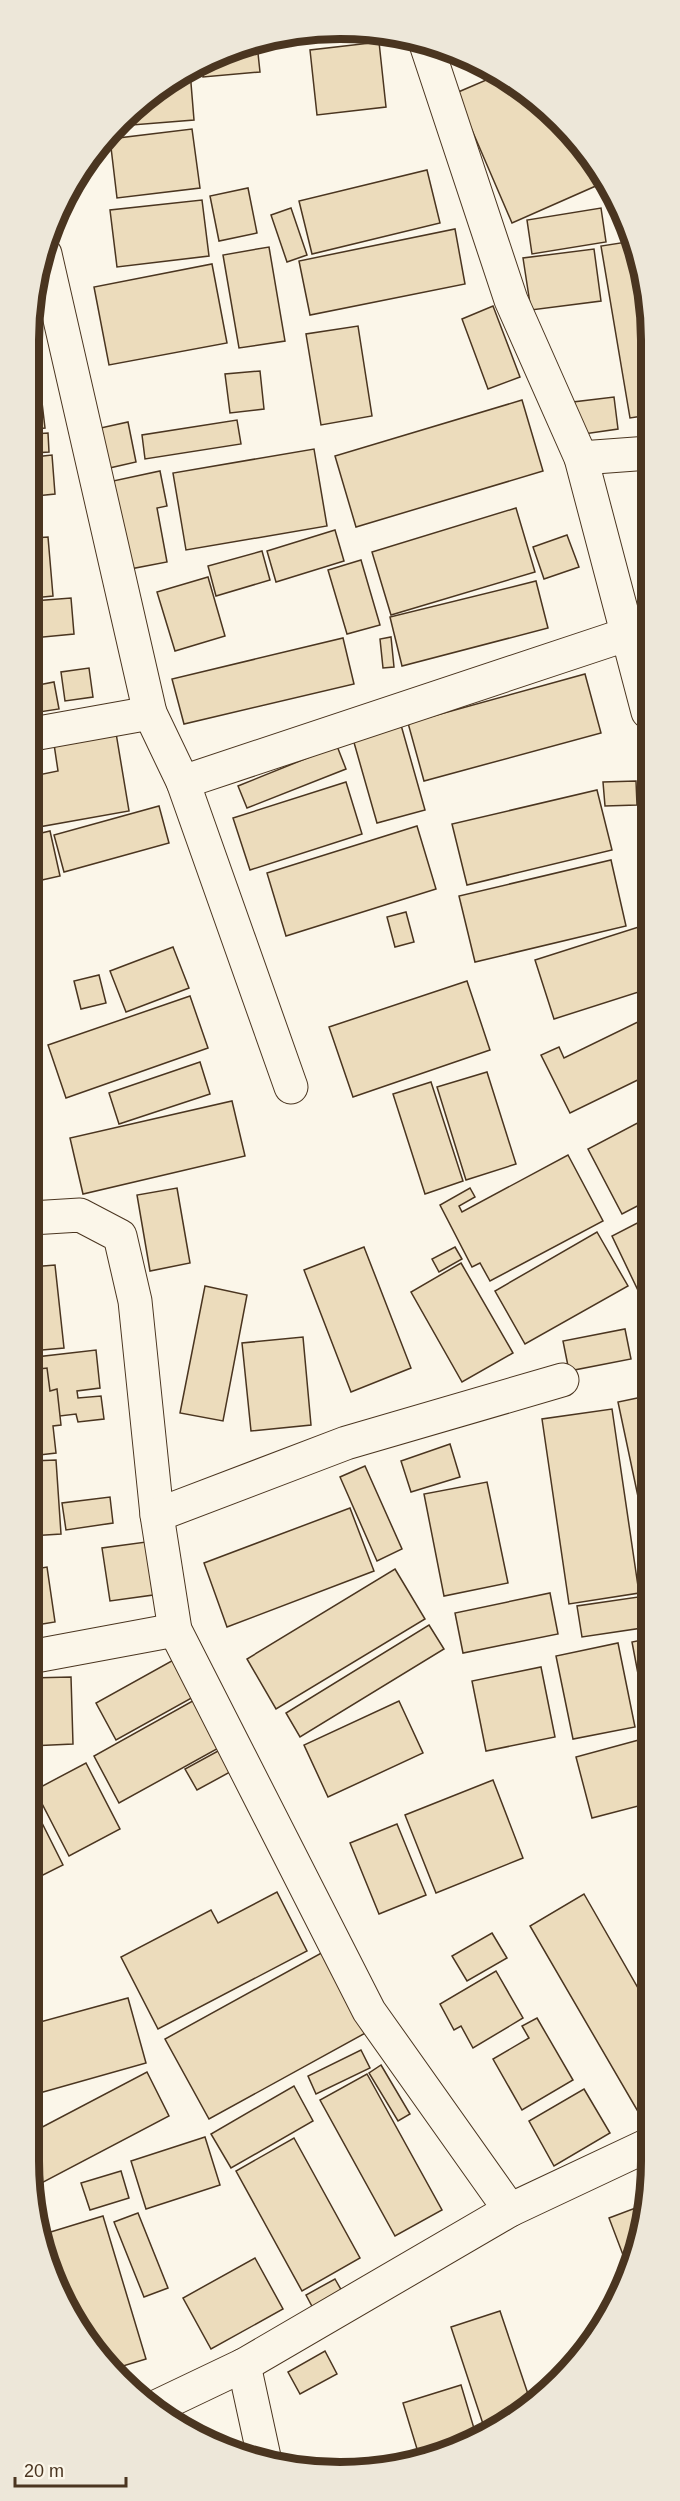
<svg xmlns="http://www.w3.org/2000/svg" width="680" height="2501" font-family="Arial,sans-serif">
	<rect width="100%" height="100%" fill="#fbf6e9"/>
	<g fill="#ecdcbc" stroke="#4a3520" stroke-width="1.5">
		<path d="M379,42L386,107L317,115L310,50Z"/>
		<path d="M257,44L260,72L203,77V66Z"/>
		<path d="M190,71L194,120L132,125V116L167,81Z"/>
		<path d="M500,74L574,134L598,185L512,223L456,93Z"/>
		<path d="M192,129L200,188L117,198L110,139Z"/>
		<path d="M427,170L440,223L312,254L299,201Z"/>
		<path d="M248,188L257,233L219,241L210,196Z"/>
		<path d="M202,200L209,256L117,267L110,210Z"/>
		<path d="M291,208L307,255L287,262L271,215Z"/>
		<path d="M601,208L606,242L532,254L527,220Z"/>
		<path d="M455,229L465,284L310,315L299,261Z"/>
		<path d="M633,241L649,300V415L630,418L601,246Z"/>
		<path d="M269,247L285,341L239,348L223,255Z"/>
		<path d="M594,249L601,301L531,310L523,258Z"/>
		<path d="M212,264L227,343L109,365L94,287Z"/>
		<path d="M493,306L520,377L488,389L462,319Z"/>
		<path d="M358,326L372,416L321,425L306,334Z"/>
		<path d="M38,368L45,428L34,429V369Z"/>
		<path d="M260,371L264,409L230,413L225,374Z"/>
		<path d="M614,397L618,429L577,435L573,402Z"/>
		<path d="M522,400L543,471L356,527L335,456Z"/>
		<path d="M237,420L241,444L145,459L142,435Z"/>
		<path d="M128,422L136,462L105,469L96,429Z"/>
		<path d="M48,433L49,452L34,453V434Z"/>
		<path d="M314,449L327,526L186,550L173,473Z"/>
		<path d="M52,455L55,494L36,496L34,457Z"/>
		<path d="M160,471L167,506L157,508L167,562L130,569L113,481Z"/>
		<path d="M516,508L535,572L391,615L372,552Z"/>
		<path d="M335,530L344,561L276,582L267,551Z"/>
		<path d="M567,535L579,567L544,579L533,547Z"/>
		<path d="M48,537L53,596L33,598L34,538Z"/>
		<path d="M262,551L270,580L216,596L208,566Z"/>
		<path d="M361,560L380,625L347,634L328,570Z"/>
		<path d="M208,577L225,636L175,651L157,592Z"/>
		<path d="M536,581L548,628L402,666L390,617Z"/>
		<path d="M71,598L74,634L33,638V601Z"/>
		<path d="M391,637L394,667L383,668L380,639Z"/>
		<path d="M343,638L354,684L184,724L172,679Z"/>
		<path d="M89,668L93,697L65,701L61,672Z"/>
		<path d="M585,674L601,733L424,781L408,723Z"/>
		<path d="M54,682L59,709L33,713V686Z"/>
		<path d="M401,725L425,810L377,823L353,739Z"/>
		<path d="M116,733L129,811L33,828V776L58,771L54,744Z"/>
		<path d="M337,746L346,769L247,808L238,786Z"/>
		<path d="M636,781L637,805L605,806L603,782Z"/>
		<path d="M346,782L362,834L250,870L233,818Z"/>
		<path d="M597,790L612,850L467,885L452,824Z"/>
		<path d="M159,806L169,843L64,872L54,835Z"/>
		<path d="M417,826L436,889L286,936L267,873Z"/>
		<path d="M50,831L60,876L33,882V835Z"/>
		<path d="M611,860L626,926L475,962L459,896Z"/>
		<path d="M648,891V914H646L643,892Z"/>
		<path d="M406,912L414,942L395,947L387,917Z"/>
		<path d="M648,924V989L554,1019L535,960Z"/>
		<path d="M173,947L189,988L126,1012L110,971Z"/>
		<path d="M99,975L106,1003L81,1009L74,981Z"/>
		<path d="M467,981L490,1050L353,1097L329,1027Z"/>
		<path d="M190,996L208,1048L66,1098L48,1045Z"/>
		<path d="M648,1017V1075L570,1113L541,1055L559,1047L564,1058Z"/>
		<path d="M200,1062L210,1094L119,1124L109,1093Z"/>
		<path d="M487,1072L516,1164L466,1180L437,1087Z"/>
		<path d="M431,1082L463,1181L425,1194L393,1094Z"/>
		<path d="M232,1101L245,1156L83,1194L70,1138Z"/>
		<path d="M647,1118V1201L622,1214L588,1149Z"/>
		<path d="M568,1155L603,1221L490,1281L480,1263L472,1267L440,1205L470,1188L475,1197L459,1206L462,1212Z"/>
		<path d="M177,1188L190,1263L150,1271L137,1195Z"/>
		<path d="M647,1218V1301L644,1303L612,1236Z"/>
		<path d="M597,1232L628,1286L525,1344L495,1291Z"/>
		<path d="M364,1247L411,1368L351,1392L304,1270Z"/>
		<path d="M455,1247L462,1259L439,1272L432,1259Z"/>
		<path d="M461,1263L513,1353L462,1382L411,1292Z"/>
		<path d="M55,1265L64,1348L31,1351V1267Z"/>
		<path d="M205,1286L247,1295L223,1421L180,1413Z"/>
		<path d="M625,1329L631,1359L569,1371L563,1341Z"/>
		<path d="M303,1337L311,1425L251,1431L242,1343Z"/>
		<path d="M96,1350L100,1388L77,1391L78,1398L101,1396L104,1419L78,1422L76,1414L43,1418L36,1357Z"/>
		<path d="M47,1368L50,1391L57,1389L61,1425L53,1426L56,1453L31,1456V1370Z"/>
		<path d="M647,1396V1525H644L618,1402Z"/>
		<path d="M612,1409L639,1593L569,1604L542,1419Z"/>
		<path d="M450,1444L460,1477L411,1492L401,1461Z"/>
		<path d="M56,1460L61,1534L30,1536L31,1461Z"/>
		<path d="M365,1466L402,1549L377,1561L340,1477Z"/>
		<path d="M487,1482L508,1583L444,1596L424,1494Z"/>
		<path d="M110,1497L113,1523L66,1530L62,1503Z"/>
		<path d="M350,1508L374,1571L227,1627L204,1563Z"/>
		<path d="M647,1532V1557L642,1533Z"/>
		<path d="M146,1542L153,1595L110,1601L102,1548Z"/>
		<path d="M47,1567L55,1622L30,1626V1570Z"/>
		<path d="M395,1569L425,1619L276,1709L247,1659Z"/>
		<path d="M550,1593L558,1634L463,1653L455,1613Z"/>
		<path d="M638,1597L642,1628L582,1637L577,1606Z"/>
		<path d="M429,1625L444,1649L300,1737L286,1713Z"/>
		<path d="M647,1639L646,1716L632,1642Z"/>
		<path d="M618,1643L635,1727L573,1739L556,1656Z"/>
		<path d="M177,1658L197,1695L116,1740L96,1703Z"/>
		<path d="M541,1667L555,1737L486,1751L472,1681Z"/>
		<path d="M71,1677L73,1744L30,1746V1678Z"/>
		<path d="M198,1698L224,1745L119,1803L94,1756Z"/>
		<path d="M399,1701L423,1753L328,1797L304,1745Z"/>
		<path d="M646,1738V1804L592,1818L576,1757Z"/>
		<path d="M229,1745L241,1766L197,1790L185,1769Z"/>
		<path d="M86,1763L120,1829L69,1856L35,1790Z"/>
		<path d="M493,1780L523,1858L436,1893L405,1815Z"/>
		<path d="M30,1799L63,1865L29,1882Z"/>
		<path d="M397,1824L426,1895L379,1914L350,1843Z"/>
		<path d="M277,1892L307,1951L158,2029L121,1957L211,1910L218,1923Z"/>
		<path d="M584,1894L646,2002V2112L640,2115L530,1926Z"/>
		<path d="M492,1933L507,1958L467,1981L452,1956Z"/>
		<path d="M325,1951L369,2031L209,2119L165,2039Z"/>
		<path d="M496,1971L523,2018L473,2048L461,2026L454,2030L440,2004Z"/>
		<path d="M128,1998L146,2063L29,2096V2025Z"/>
		<path d="M537,2018L573,2080L522,2110L493,2059L529,2038L522,2026Z"/>
		<path d="M361,2050L370,2068L316,2094L308,2076Z"/>
		<path d="M381,2065L410,2114L398,2121L369,2073Z"/>
		<path d="M147,2072L169,2116L34,2187L28,2161L29,2134Z"/>
		<path d="M367,2074L442,2210L395,2236L320,2100Z"/>
		<path d="M294,2086L313,2121L231,2168L211,2134Z"/>
		<path d="M584,2089L610,2133L554,2166L529,2121Z"/>
		<path d="M205,2137L220,2185L146,2209L131,2161Z"/>
		<path d="M294,2138L360,2258L302,2291L236,2171Z"/>
		<path d="M121,2171L129,2198L90,2210L81,2183Z"/>
		<path d="M646,2204V2221L628,2268L609,2218Z"/>
		<path d="M138,2213L168,2288L144,2297L114,2222Z"/>
		<path d="M103,2216L146,2359L110,2370L106,2367L62,2296L44,2234Z"/>
		<path d="M255,2258L283,2309L211,2349L183,2298Z"/>
		<path d="M335,2279L343,2293L314,2310L306,2295Z"/>
		<path d="M500,2311L532,2406L485,2430L451,2327Z"/>
		<path d="M325,2351L337,2374L300,2394L288,2372Z"/>
		<path d="M461,2385L476,2435L421,2462L403,2403Z"/>
	</g>
	<g fill="none" stroke-linecap="round" stroke-linejoin="round">
		<g stroke="#4a3520" stroke-width="35">
			<g id="street">
				<path d="M426,44L511,300L581,458L648,712"/>
				<path d="M45,254L150,713L183,782L291,1087"/>
				<path d="M581,458L649,453"/>
				<path d="M33,734L150,713"/>
				<path d="M183,782L628,634"/>
				<path d="M31,1218L80,1215L120,1236L135,1301L157,1515L175,1630L369,2011L510,2210"/>
				<path d="M157,1515L346,1443L562,1380"/>
				<path d="M30,1657L175,1630"/>
				<path d="M244,2365L264,2457"/>
				<path d="M158,2406L244,2365L510,2210L646,2146"/>
			</g>
		</g>
		<use href="#street" stroke="#fbf6e9" stroke-width="33"/>
	</g>
	<path d="M0 0H680V2501H0ZM340 39H340A301 301 0 0 1 641 340V2161A301 301 0 0 1 340 2462H340A301 301 0 0 1 39 2161V340A301 301 0 0 1 340 39Z" fill="#ede7d9" fill-rule="evenodd"/>
	<path fill="none" stroke="#4a3520" stroke-width="8" d="M340 39H340A301 301 0 0 1 641 340V2161A301 301 0 0 1 340 2462H340A301 301 0 0 1 39 2161V340A301 301 0 0 1 340 39Z"/>
	<path d="M15 2477v9h111v-9" fill="none" stroke="#4a3520" stroke-width="3"/>
	<text x="24" y="2477" font-size="18" fill="#4a3520" stroke="#fbf6e9" stroke-width="4.5" paint-order="stroke">20 m</text>
</svg>
